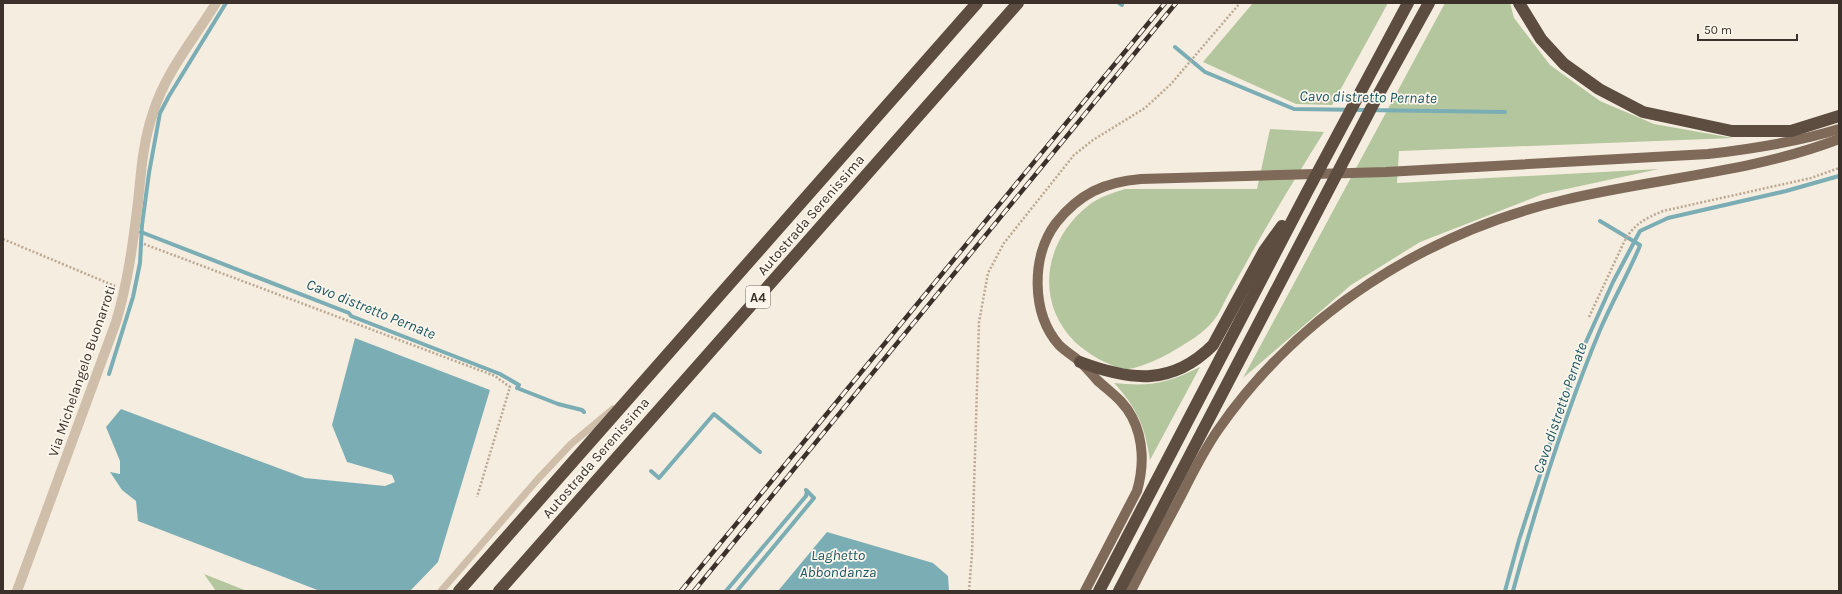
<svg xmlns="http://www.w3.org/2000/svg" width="1842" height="594" font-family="Karla,sans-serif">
	<rect width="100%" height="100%" fill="#f5eddf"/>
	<g fill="#b4c69d">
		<path d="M1253,3H1388L1332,105L1296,104L1203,62Z"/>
		<path d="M1445,3H1510L1514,18L1550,65L1600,101L1654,124L1733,138L1399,151L1397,183L1659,169L1543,194L1420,242L1351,285L1243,378Z"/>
		<path d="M1270,129L1324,132C1299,172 1274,213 1251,254C1243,269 1234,284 1226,299C1222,306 1219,314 1214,320C1204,333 1187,343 1173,351C1164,357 1136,370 1125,369C1108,366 1088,354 1075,342C1034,301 1044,240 1089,205C1099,197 1113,193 1125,189H1257Z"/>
		<path d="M1200,367L1150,460C1145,426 1137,408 1114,383C1150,387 1168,383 1200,367Z"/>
		<path d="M204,574L247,591H216Z"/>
	</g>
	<g fill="#7badb5">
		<path d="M355,338L490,390L438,562L410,591H320L138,521L136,501L122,490L110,472L120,474V461L106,427L121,409L305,478L385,486L395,482L392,475L347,462L332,425Z"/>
		<path d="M827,532L933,563L948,576L949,591H778Z"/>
	</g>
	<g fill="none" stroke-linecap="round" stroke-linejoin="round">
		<g stroke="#7badb5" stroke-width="4">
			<path d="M1119,3L1122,5"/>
			<path d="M1175,47L1205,72L1294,109L1505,112"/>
			<path d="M141,232L349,313L351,316L500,374L519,385L517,388L558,404L582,410L584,412"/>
			<path d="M109,374L133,297L140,263L142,225L149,173L160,113L169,96L226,3"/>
			<path d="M651,471L659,478L714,414L760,452"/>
			<path d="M726,591L806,496L807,491L806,490"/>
			<path d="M737,591L814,498L807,491"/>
			<path d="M1505,591L1519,540L1576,364L1613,282L1640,231L1668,218L1786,191L1839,176"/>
			<path d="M1513,591C1537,503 1565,414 1600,330C1612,302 1627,276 1639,248L1640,245L1600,221"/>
		</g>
		<g stroke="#bba893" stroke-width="2.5" stroke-dasharray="2 2" stroke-linecap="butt">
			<path d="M3,239L115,286"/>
			<path d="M144,244L495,376L510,387L477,497"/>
			<path d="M1589,317L1624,242C1634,224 1644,219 1663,211L1811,178L1839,168"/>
			<path d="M969,591L972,553L979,322L988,273L1004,243L1074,155L1093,140L1145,108L1171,84L1240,3"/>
		</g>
		<path stroke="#cfbea9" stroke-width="7" d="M441,591L538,479L571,444L613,409"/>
		<path stroke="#cfbea9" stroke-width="10" d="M17,591L116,322C128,282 133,243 138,202C141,172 143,142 153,113C165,73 194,39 216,3"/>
		<g stroke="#7f6a59" stroke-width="10">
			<path d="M1085,591L1137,491C1144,467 1144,440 1132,417C1124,401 1110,392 1097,380C1091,373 1085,366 1078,360C1072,355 1065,351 1059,345C1031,313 1031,256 1056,223C1079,194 1104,182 1141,179L1386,172L1708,154C1752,149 1797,142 1839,129"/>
			<path d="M1131,591C1147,559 1164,528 1181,496C1192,474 1204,450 1218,430C1299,313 1427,232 1564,200C1655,178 1751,173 1839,139"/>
		</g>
		<g stroke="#5d4c40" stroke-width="12">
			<path d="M1519,3L1541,39L1564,64L1599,89L1643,112L1732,131H1791L1839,116"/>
			<path d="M1080,362C1131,381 1172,386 1213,345L1264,251L1282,226"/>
			<path d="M459,591L977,3"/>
			<path d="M499,591L1018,3"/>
			<path d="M1099,591L1306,194L1408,3"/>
			<path d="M1119,591L1377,97L1429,3"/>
		</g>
		<g stroke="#3c312a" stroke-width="4.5">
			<g id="rail">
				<path d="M681,591L1165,3"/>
				<path d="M694,591L1176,3"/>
			</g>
		</g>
		<use href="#rail" stroke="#fcf6ec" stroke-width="3" stroke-dasharray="9" stroke-linecap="butt"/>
	</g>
	<g text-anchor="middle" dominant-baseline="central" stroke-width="3.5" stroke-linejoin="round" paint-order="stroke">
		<rect fill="#fcf6ec" stroke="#766c64" stroke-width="1" x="746" y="286" width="24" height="22" rx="3"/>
		<g font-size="13" font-weight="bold" fill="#3c312a">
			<text x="758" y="297">A4</text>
		</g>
		<g font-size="14" fill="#3c312a" stroke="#fcf6ec">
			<text transform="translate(811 215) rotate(-49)">Autostrada Serenissima</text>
			<text transform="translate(82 371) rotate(-71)">Via Michelangelo Buonarroti</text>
			<text transform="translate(596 458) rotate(-49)">Autostrada Serenissima</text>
		</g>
		<g font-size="15" font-style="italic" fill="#1a5662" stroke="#fcf6ec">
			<text transform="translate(1368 97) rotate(1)">Cavo distretto Pernate</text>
			<text transform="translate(371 309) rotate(22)">Cavo distretto Pernate</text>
			<text transform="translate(1560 408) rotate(-71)">Cavo distretto Pernate</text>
			<text x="838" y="555">Laghetto<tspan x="838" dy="17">Abbondanza</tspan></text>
		</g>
	</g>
	<rect width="1842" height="594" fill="none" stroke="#3c312a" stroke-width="8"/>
	<path d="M1698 34v6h99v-6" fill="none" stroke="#3c312a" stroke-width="2"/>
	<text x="1704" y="34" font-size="12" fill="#3c312a" stroke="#fcf6ec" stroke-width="3" paint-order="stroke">50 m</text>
</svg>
